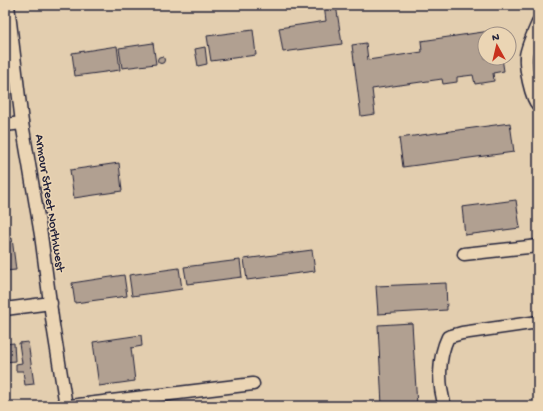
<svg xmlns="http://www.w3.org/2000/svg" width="543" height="411" font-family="'Gochi Hand',sans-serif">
	<rect width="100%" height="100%" fill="#e3ceaf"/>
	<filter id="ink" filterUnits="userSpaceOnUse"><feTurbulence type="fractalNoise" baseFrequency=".025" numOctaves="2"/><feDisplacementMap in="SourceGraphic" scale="8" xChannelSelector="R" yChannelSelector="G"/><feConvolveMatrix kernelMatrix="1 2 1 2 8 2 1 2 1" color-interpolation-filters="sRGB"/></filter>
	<g filter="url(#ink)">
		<g fill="#b1a091" stroke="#22223b">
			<path d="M324,5H336L342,44L283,52L279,28L326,21Z"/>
			<path d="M253,30L256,55L211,61L207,36Z"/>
			<path d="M490,31V34H485V58H502L504,71L493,73L494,81L475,84L473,75L457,77V82L443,84L442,79L372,89L375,114L361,116L352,45L366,43L368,60L422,52L421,41Z"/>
			<path d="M153,43L156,64L122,68L119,48Z"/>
			<path d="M117,46L120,70L75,76L72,53Z"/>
			<path d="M205,47L207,64L198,66L195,49Z"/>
			<circle cx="161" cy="60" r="3.5"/>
			<path d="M510,123L514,152L403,167L399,138Z"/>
			<path d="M119,163L122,191L74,198L70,170Z"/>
			<path d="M516,200L520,228L465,235L462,207Z"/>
			<path d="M12,238L16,270L5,271V239Z"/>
			<path d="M312,250L315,271L247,280L244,259Z"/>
			<path d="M240,260L242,277L187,284L184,267Z"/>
			<path d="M179,268L182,289L132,296L129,275Z"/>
			<path d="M124,275L127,296L75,303L72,283Z"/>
			<path d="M446,283L447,310L378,314L376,286Z"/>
			<path d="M412,323L417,406H382L378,325Z"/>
			<path d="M141,335L142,346L131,348L135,381L99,386L93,342Z"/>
			<path d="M28,342L34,384L25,385L23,371H16V364L22,363L19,343Z"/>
			<path d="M14,343L15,361L5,362V344Z"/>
		</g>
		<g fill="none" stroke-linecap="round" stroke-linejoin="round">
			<g stroke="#22223b" stroke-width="15">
				<g id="minor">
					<path d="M8,5L22,123L41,235L53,325L66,406"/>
					<path d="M538,23C534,32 527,47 526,56C525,67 531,98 538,105"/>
					<path d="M5,125L22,123"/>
					<path d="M464,254L538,246"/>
					<path d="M5,309L51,303"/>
					<path d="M70,406L253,384"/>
					<path d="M445,406C438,384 438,358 448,337L462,333L538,322"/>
				</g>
			</g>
			<use href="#minor" stroke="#ebd5b4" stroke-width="12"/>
		</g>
	</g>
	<g text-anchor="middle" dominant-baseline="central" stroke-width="3" stroke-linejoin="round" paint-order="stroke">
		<g font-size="13" fill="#22223b" stroke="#ebd5b4">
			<text transform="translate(49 203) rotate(81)">Armour Street Northwest</text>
		</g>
	</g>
	<rect width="543" height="411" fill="none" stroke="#ebd5b4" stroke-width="20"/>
	<rect x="10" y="10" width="523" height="391" fill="none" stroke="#22223b" stroke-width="1.5" filter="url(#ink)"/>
	<g transform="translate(497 46) rotate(352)"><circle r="19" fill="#ebd5b4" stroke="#9b8d84"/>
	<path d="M0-3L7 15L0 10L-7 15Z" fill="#c8321e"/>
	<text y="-6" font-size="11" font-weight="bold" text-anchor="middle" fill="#22223b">N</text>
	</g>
</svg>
